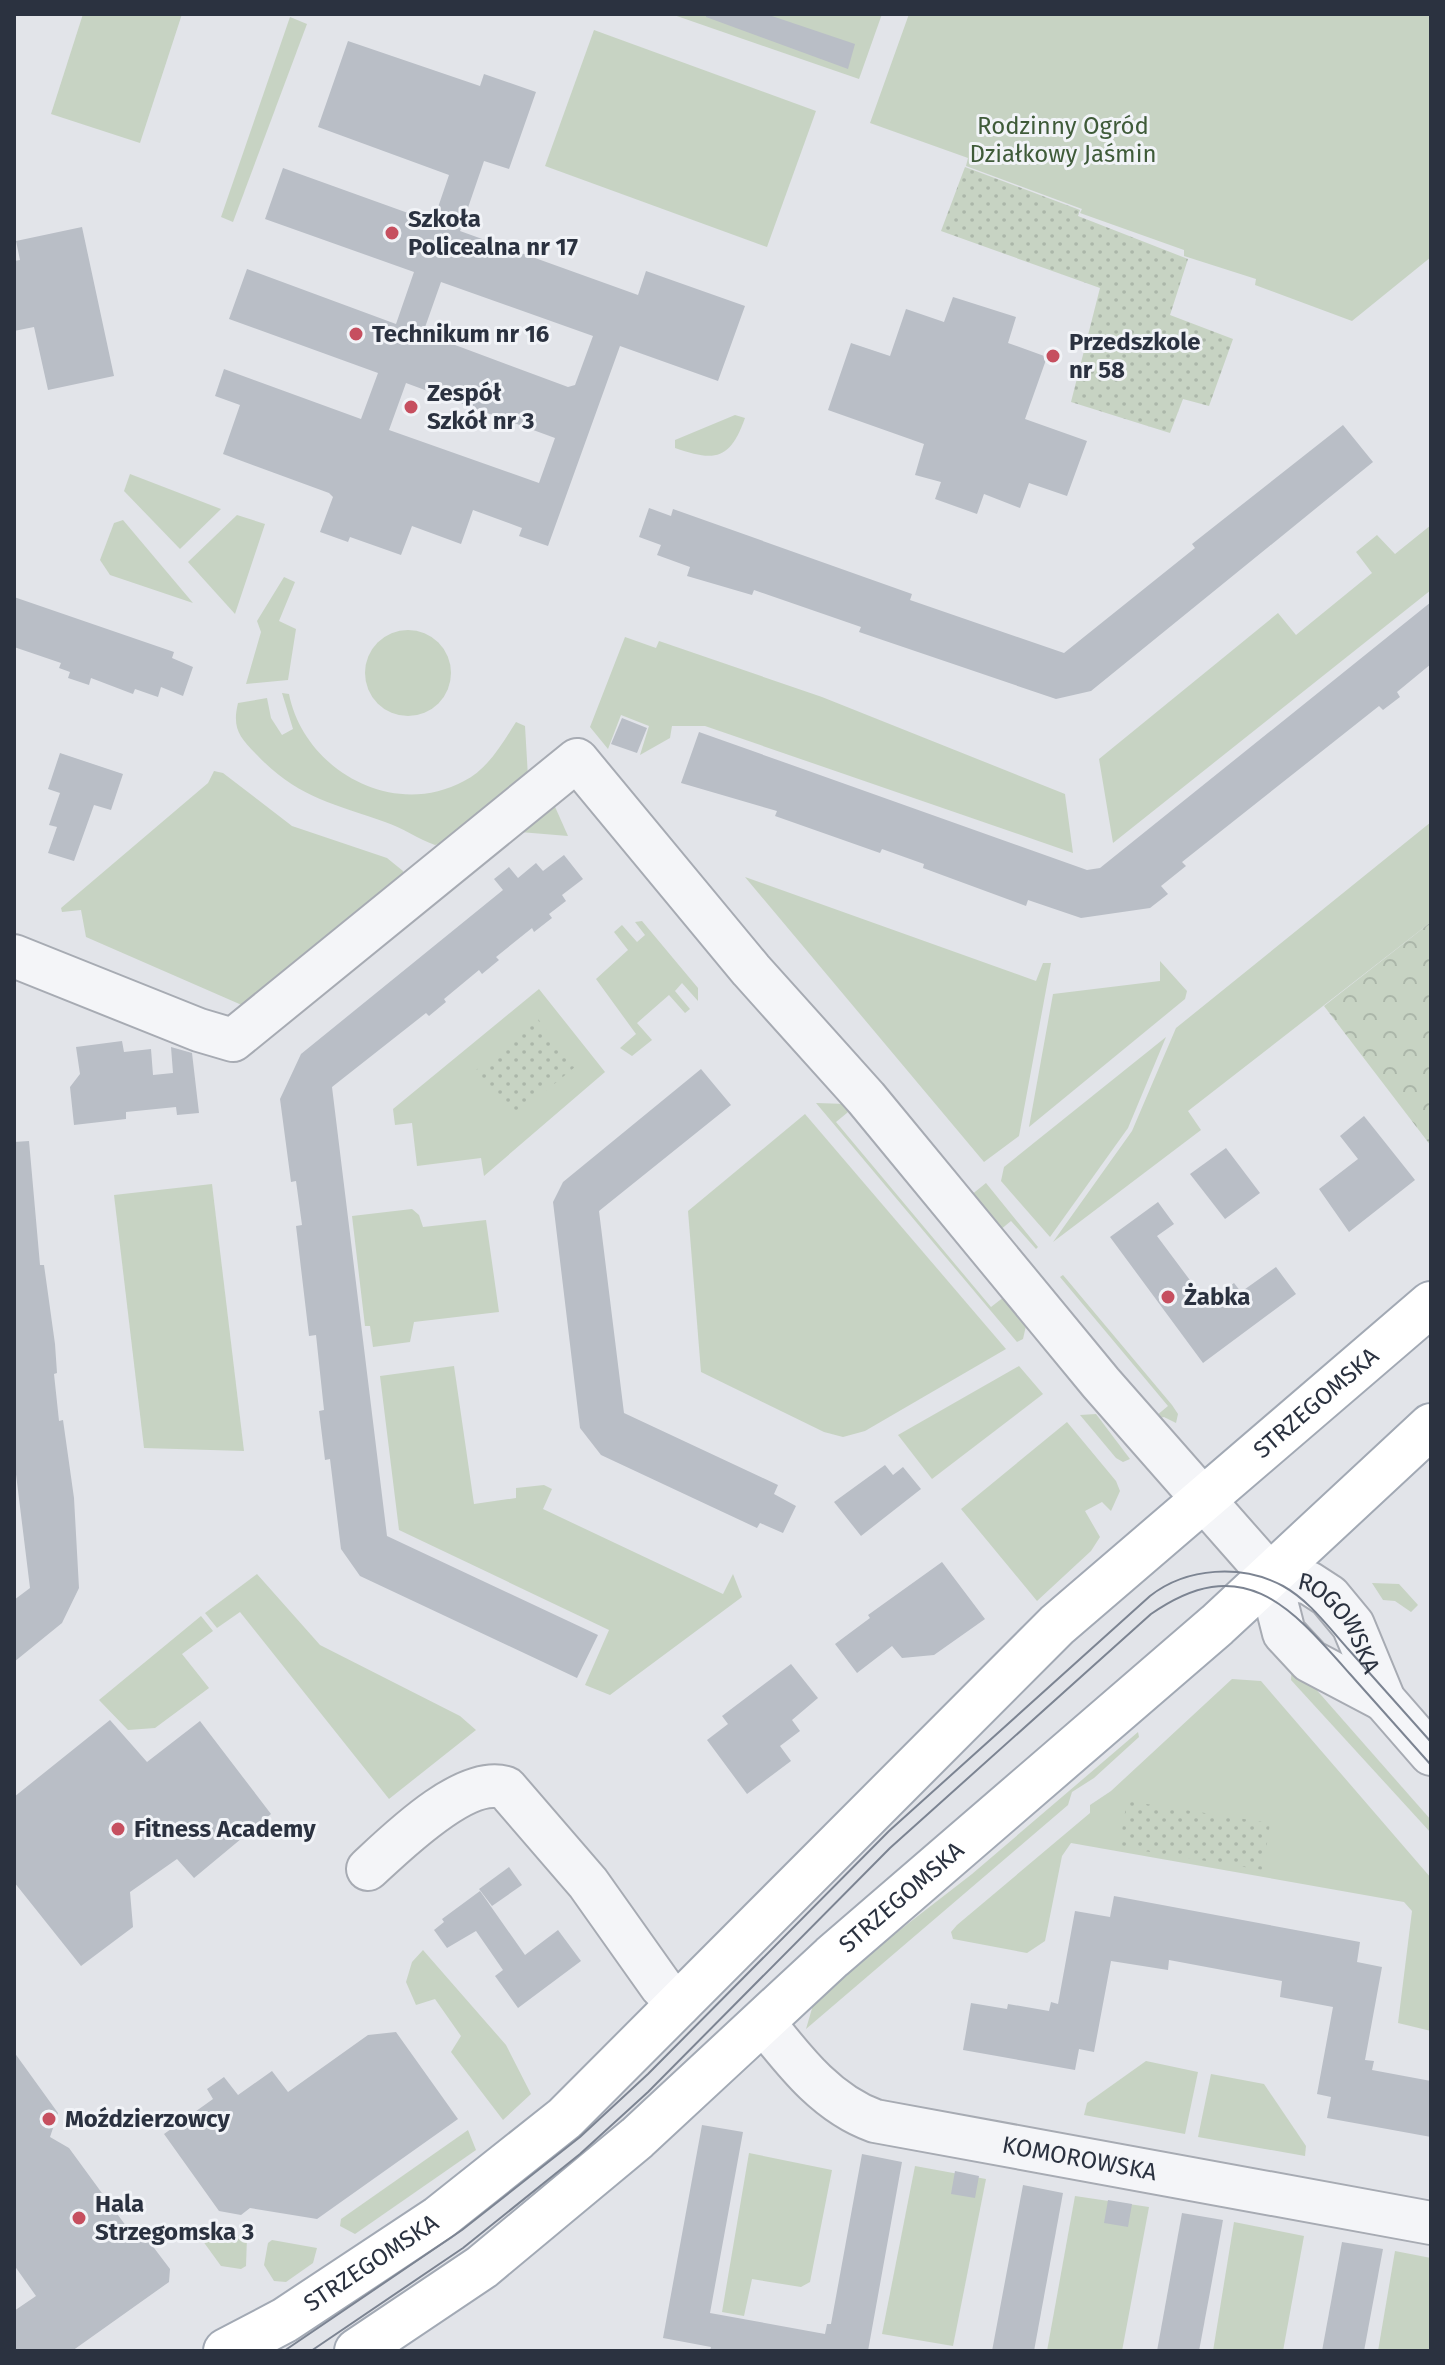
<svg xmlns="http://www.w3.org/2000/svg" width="1445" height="2365" font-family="'Fira Sans',sans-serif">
	<defs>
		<pattern id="forest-crowns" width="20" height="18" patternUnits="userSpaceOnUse" patternTransform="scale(2)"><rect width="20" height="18" fill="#c7d3c3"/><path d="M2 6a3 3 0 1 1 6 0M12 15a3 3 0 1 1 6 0" fill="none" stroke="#abb6a9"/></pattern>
		<pattern id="park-dots" width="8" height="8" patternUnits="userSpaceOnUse" patternTransform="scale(2)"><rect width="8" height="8" fill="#c7d3c3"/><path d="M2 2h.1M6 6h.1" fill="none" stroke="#abb6a9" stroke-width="1.8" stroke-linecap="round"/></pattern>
	</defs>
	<rect width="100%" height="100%" fill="#e2e4e9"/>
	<g fill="#c7d3c3">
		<path d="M83,14H182L140,143L51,114Z"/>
		<path d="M671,14H882L859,79Z"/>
		<path d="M909,14H1431V257L1352,321L1255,285L1256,279L1184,256V250L1080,213L1082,209L966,166L968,158L870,123Z"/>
		<path d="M290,17L307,24L233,222L221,217Z"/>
		<path d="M594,30L816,111L767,247L545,166Z"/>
		<path d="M735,415L745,418C730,460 715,462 675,448V440Z"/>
		<path d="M130,474L221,509L180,549L124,491Z"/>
		<path d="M237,515L265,524L235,614L188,562Z"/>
		<path d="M123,520L193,603L110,575L100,560L114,523Z"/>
		<path d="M1431,525V590L1113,843L1099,759L1278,613L1296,635L1372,573L1356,552L1377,535L1395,554Z"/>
		<path d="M284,577L295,582L279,621L296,629L288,680L246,684L261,632L257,621Z"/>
		<circle cx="408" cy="673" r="43"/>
		<path d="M625,637L656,648L659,641L822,697L1065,794L1073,853L705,726H672L670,738L640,755L649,726L621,715L608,749L590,727Z"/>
		<path d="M282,693L289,694C304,769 392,820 464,781C488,769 502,744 516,722L525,726L528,777L449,841L435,845C418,839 403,828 385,822C332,803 298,798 257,755C239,737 232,728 238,703L267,698L271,718L282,735L293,729Z"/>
		<path d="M214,771L223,773L292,826L387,858L403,871L405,878L244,1006L86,937L81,910L62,912L61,908L208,783Z"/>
		<path d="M552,800L568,836L508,831Z"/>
		<path d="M1431,822V922L1188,1111L1201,1130L1053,1242L1132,1131L1176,1028Z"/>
		<path d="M745,877L1036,981L1043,963H1051L1019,1136L984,1162Z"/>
		<path d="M642,921L698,988V1001L682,983L675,991L690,1009L685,1013L669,995L637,1023L652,1040L632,1056L620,1048L636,1034L596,979L628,950L614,932L622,925L637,942L645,935L635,922Z"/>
		<path d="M1160,961L1187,991L1185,999L1029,1127L1053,994L1160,981Z"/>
		<path d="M539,989L605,1072L484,1176L481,1158L417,1166L412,1123L395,1125L393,1109Z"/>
		<path d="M1166,1037L1128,1128L1050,1237L1001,1181L1004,1167Z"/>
		<path d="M816,1103L847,1104L853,1108L836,1122L991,1307L1009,1293L1028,1317L1023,1339L1017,1342Z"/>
		<path d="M805,1114L1006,1349L865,1431L843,1437L824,1432L701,1372L688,1211Z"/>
		<path d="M986,1183L1038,1247L1036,1249L1011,1221L994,1235L965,1200Z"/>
		<path d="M212,1184L244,1451L144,1448L114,1195Z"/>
		<path d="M412,1209L419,1215L423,1227L486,1220L499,1312L414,1322L410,1342L373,1347L370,1326H365L352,1216Z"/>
		<path d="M1063,1275L1172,1405L1178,1414L1176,1423L1164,1417L1150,1421L1168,1406L1060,1277Z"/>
		<path d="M454,1366L474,1504L516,1498V1488L544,1485L552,1489L543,1509L723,1594L733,1574L742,1597L610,1695L585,1685L609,1630L399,1530L380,1376Z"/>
		<path d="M1019,1366L1043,1394L932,1479L898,1435Z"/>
		<path d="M1096,1414L1130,1459L1123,1462L1116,1458L1080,1415Z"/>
		<path d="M1067,1422L1116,1481L1120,1491L1111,1511L1102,1502L1085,1511L1100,1537L1091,1551L1037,1601L961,1509Z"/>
		<path d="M257,1574L320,1645L460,1716L476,1730L389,1799L240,1612L217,1628L205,1613Z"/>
		<path d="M1372,1583L1399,1584L1418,1605L1411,1612L1395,1601L1383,1600Z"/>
		<path d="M201,1616L213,1631L182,1654L209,1688L155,1728L128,1730L99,1700Z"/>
		<path d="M1292,1662L1431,1820V1833L1291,1680Z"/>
		<path d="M1232,1679L1261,1681L1431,1878V2031L1398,2023L1412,1911L1404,1902L1071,1843L1062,1856L1045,1941L1027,1953L953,1939L951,1932L957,1925L1090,1813V1805L1111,1791Z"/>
		<path d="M1138,1732L1139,1737L1094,1778L1072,1792L1068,1805L806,2029L813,2005L865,1957L972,1874Z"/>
		<path d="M423,1950L506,2045L531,2094L503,2120L451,2052L461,2036L435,1999L416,2005L406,1982L412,1962Z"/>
		<path d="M1146,2061L1198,2072L1185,2134L1084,2115L1087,2103Z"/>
		<path d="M1211,2074L1264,2084L1306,2146L1305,2156L1198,2137Z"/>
		<path d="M468,2130L476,2150L355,2234L340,2226L341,2219Z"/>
		<path d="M749,2153L832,2170L810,2282L801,2287L752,2279L744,2316L722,2312Z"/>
		<path d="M915,2166L986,2179L953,2346L882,2334Z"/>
		<path d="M1075,2196L1149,2207L1122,2351H1047Z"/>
		<path d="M1234,2222L1304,2236L1283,2351H1213Z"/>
		<path d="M204,2230L247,2237L246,2266L241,2269L221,2266L200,2237Z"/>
		<path d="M272,2240L317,2248L313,2263L286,2282L274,2281L264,2265L268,2243Z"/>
		<path d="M1395,2251L1431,2258V2351H1378Z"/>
	</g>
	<path fill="url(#forest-crowns)" d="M1431,922V1146L1324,1006Z"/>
	<g fill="url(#park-dots)">
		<path d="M965,167L1080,210L1078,216L1188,259L1170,315L1233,339L1209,406L1183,399L1170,433L1071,402L1100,288L941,231Z"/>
		<path d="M538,1019L575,1067L515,1116L475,1071Z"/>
		<path d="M1127,1801L1270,1823L1263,1870L1119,1847Z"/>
	</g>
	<g fill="#b9bec6" fill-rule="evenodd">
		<path d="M706,14H766L855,44L848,69L706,17Z"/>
		<path d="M348,41L480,86L484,74L536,92L509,169L484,161L460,231L638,295L646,271L745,306L718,381L620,346L548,546L519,536L522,528L473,510L461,544L412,526L401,555L350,537L348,542L320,532L333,497L329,493L223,454L240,405L215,396L224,369L361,419L378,373L229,319L247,269L396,324L414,272L265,219L283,168L433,222L449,175L318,127ZM441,282L593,336L575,385L568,387L423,333ZM406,383L555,438L539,483L389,430Z"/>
		<path d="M82,227L114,376L48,390L34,327L14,331V261L20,260L16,241Z"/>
		<path d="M953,297L1016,317L1008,343L1047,357L1025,419L1087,441L1067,496L1029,483L1020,508L984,494L977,514L935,499L941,482L915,475L924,444L828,410L851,343L890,356L906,309L944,322Z"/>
		<path d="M1343,425L1373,462L1091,691L1056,699L859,632L861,627L754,590L752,595L687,576L690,567L657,555L661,545L639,537L649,508L671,516L673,509L912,594L910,600L1064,653L1195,548L1192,544Z"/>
		<path d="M14,597L174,652L172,658L193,667L183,696L161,687L158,697L135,689L133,694L91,678L89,685L68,678L70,672L59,668L61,663L14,647Z"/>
		<path d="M1431,602V664L1397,692L1400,697L1383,710L1379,706L1182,862L1186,866L1161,886L1168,894L1150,908L1081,918L1028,900L1026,906L923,868L924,864L882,849L880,853L775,816L777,811L681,783L699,732L1087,870L1100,868Z"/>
		<path d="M622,718L647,728L637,753L611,744Z"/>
		<path d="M60,753L123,774L111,810L94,805L74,861L48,853L57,827L49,825L60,793L48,789Z"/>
		<path d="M564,855L583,879L562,895L566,901L549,914L552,918L534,932L532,928L496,957L499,960L482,974L479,970L444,999L446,1002L429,1016L426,1013L332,1087L387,1536L598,1635L577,1678L360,1576L341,1549L330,1459L325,1460L319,1411L324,1410L316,1335L309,1336L296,1226L302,1225L296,1181L291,1182L280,1099L301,1054L503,890L494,879L509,867L518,878L536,863L543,871Z"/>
		<path d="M122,1041L124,1052L151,1049L153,1075L173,1073L171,1047L192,1053L199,1113L177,1115L176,1107L126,1112V1119L74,1125L70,1087L80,1074L76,1047Z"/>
		<path d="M701,1069L731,1105L599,1211L624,1413L778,1485L774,1494L796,1506L783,1533L760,1523L757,1528L601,1455L580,1428L553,1202L563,1182Z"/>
		<path d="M1364,1116L1415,1180L1349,1232L1319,1189L1358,1159L1340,1136Z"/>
		<path d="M29,1141L40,1265H44L55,1344L57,1373L54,1374L59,1421L63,1420L74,1498L79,1588L62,1623L14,1662V1600L30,1588L14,1458V1142Z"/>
		<path d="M1226,1148L1260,1193L1225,1219L1190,1174Z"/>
		<path d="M1158,1202L1174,1224L1157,1236L1207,1303L1234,1283L1241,1292L1276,1267L1296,1294L1203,1363L1110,1237Z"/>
		<path d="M885,1465L893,1475L903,1467L921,1489L861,1536L834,1502Z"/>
		<path d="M942,1562L985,1619L934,1655L902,1658L892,1646L857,1673L835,1644L870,1618L868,1615Z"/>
		<path d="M791,1664L818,1698L792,1720L800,1731L780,1746L791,1761L747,1794L707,1740L728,1724L722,1716Z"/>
		<path d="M110,1720L147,1762L200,1721L271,1814L194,1878L177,1859L130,1892L133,1927L81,1966L14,1882V1797Z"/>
		<path d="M509,1867L522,1885L492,1906L479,1889Z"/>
		<path d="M480,1891L525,1955L558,1930L581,1961L518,2008L495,1976L503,1970L476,1931L447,1948L434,1930L444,1922L442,1919Z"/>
		<path d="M1114,1896L1360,1942L1357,1962L1382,1967L1365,2060L1374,2061L1372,2070L1431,2081V2137L1327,2118L1331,2097L1317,2094L1333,2007L1280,1997L1282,1981L1169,1960L1168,1970L1111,1961L1094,2052L1079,2049L1075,2070L963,2050L971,2003L1007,2009L1008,2004L1049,2011L1051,2002L1058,2004L1075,1911L1110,1917Z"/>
		<path d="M396,2032L458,2119L317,2219L250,2208L241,2215L219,2211L164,2134L213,2099L207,2089L224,2077L238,2095L272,2071L288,2092L368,2035Z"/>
		<path d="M14,2052L58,2113L50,2137L69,2148L137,2241L145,2236L170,2269L169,2282L72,2351H14V2311L36,2296L14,2265Z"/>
		<path d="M702,2125L743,2132L710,2313L825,2334L827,2324H831L862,2154L902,2162L868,2351H710L711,2347L663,2338Z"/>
		<path d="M955,2171L979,2176L975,2198L951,2194Z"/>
		<path d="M1023,2185L1063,2193L1034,2351H992Z"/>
		<path d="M1108,2200L1132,2204L1128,2227L1104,2223Z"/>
		<path d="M1182,2213L1223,2220L1210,2292L1199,2351H1157Z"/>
		<path d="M1342,2242L1383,2249L1364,2351H1322Z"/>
	</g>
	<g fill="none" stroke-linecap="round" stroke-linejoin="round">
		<g stroke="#a7abb3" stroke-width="46">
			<g id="minor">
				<path d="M14,956L199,1030L233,1040L577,760L751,970L866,1098L1101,1383L1269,1574L1284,1633L1310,1661L1384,1700"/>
				<path id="s1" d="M1269,1574L1309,1583L1329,1596L1353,1625L1384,1700L1431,1754"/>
				<path d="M368,1869C397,1842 466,1774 506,1788L588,1883L661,1986L679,2005"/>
				<path id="s2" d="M764,2023C795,2062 827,2104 875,2121L1431,2223"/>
			</g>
		</g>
		<g stroke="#a2a9b4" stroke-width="48">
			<g id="major">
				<path id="s3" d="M226,2351L285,2320L439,2218L565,2118L1057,1625L1431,1304"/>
				<path id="s4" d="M357,2351L482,2267L637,2138L832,1957L1217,1625L1431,1426"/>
			</g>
		</g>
		<use href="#minor" stroke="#f4f5f8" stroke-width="42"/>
		<use href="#major" stroke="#fff" stroke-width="44"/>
		<g stroke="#7c8492" stroke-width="2">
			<path d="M284,2351L462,2230L580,2137L648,2074L889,1831L1150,1596C1187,1567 1242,1564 1283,1586C1310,1601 1329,1628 1349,1650C1377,1681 1404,1712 1431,1742"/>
			<path d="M311,2351L463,2248L580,2154L648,2092L890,1848L1151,1614C1243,1550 1290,1606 1350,1674C1377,1704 1404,1735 1431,1765"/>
		</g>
	</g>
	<g fill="#c64f5f" stroke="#f1f3f7" stroke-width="3">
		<circle cx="392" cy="233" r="8"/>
		<circle cx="356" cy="334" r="8"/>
		<circle cx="1053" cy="356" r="8"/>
		<circle cx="411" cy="407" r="8"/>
		<circle cx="1168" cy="1297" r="8"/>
		<circle cx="118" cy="1829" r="8"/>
		<circle cx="49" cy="2119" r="8"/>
		<circle cx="79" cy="2218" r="8"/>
	</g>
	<g text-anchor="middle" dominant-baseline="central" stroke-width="6" stroke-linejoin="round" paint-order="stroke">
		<g font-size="24" fill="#3f5b39" stroke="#f1f3f7">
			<text x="1063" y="126">Rodzinny Ogród<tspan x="1063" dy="28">Działkowy Jaśmin</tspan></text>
		</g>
		<g font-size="24" font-weight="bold" fill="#2b3240" stroke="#f1f3f7" text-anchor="start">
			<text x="408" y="219">Szkoła<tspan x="408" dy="28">Policealna nr 17</tspan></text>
			<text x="372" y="334">Technikum nr 16</text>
			<text x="1069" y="342">Przedszkole<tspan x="1069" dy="28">nr 58</tspan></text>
			<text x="427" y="393">Zespół<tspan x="427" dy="28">Szkół nr 3</tspan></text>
			<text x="1184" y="1297">Żabka</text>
			<text x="134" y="1829">Fitness Academy</text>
			<text x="65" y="2119">Moździerzowcy</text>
			<text x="95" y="2204">Hala<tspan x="95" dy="28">Strzegomska 3</tspan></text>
		</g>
		<g font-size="24" fill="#2b3240" stroke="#f1f3f7">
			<text stroke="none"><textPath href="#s3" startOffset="1450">STRZEGOMSKA</textPath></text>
			<text stroke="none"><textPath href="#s1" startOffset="92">ROGOWSKA</textPath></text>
			<text stroke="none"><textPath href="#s4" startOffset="710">STRZEGOMSKA</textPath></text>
			<text stroke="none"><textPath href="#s2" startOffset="358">KOMOROWSKA</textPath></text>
			<text stroke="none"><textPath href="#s3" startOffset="170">STRZEGOMSKA</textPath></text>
		</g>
	</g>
	<rect width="1445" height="2365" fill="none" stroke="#2b3240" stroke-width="32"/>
</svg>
